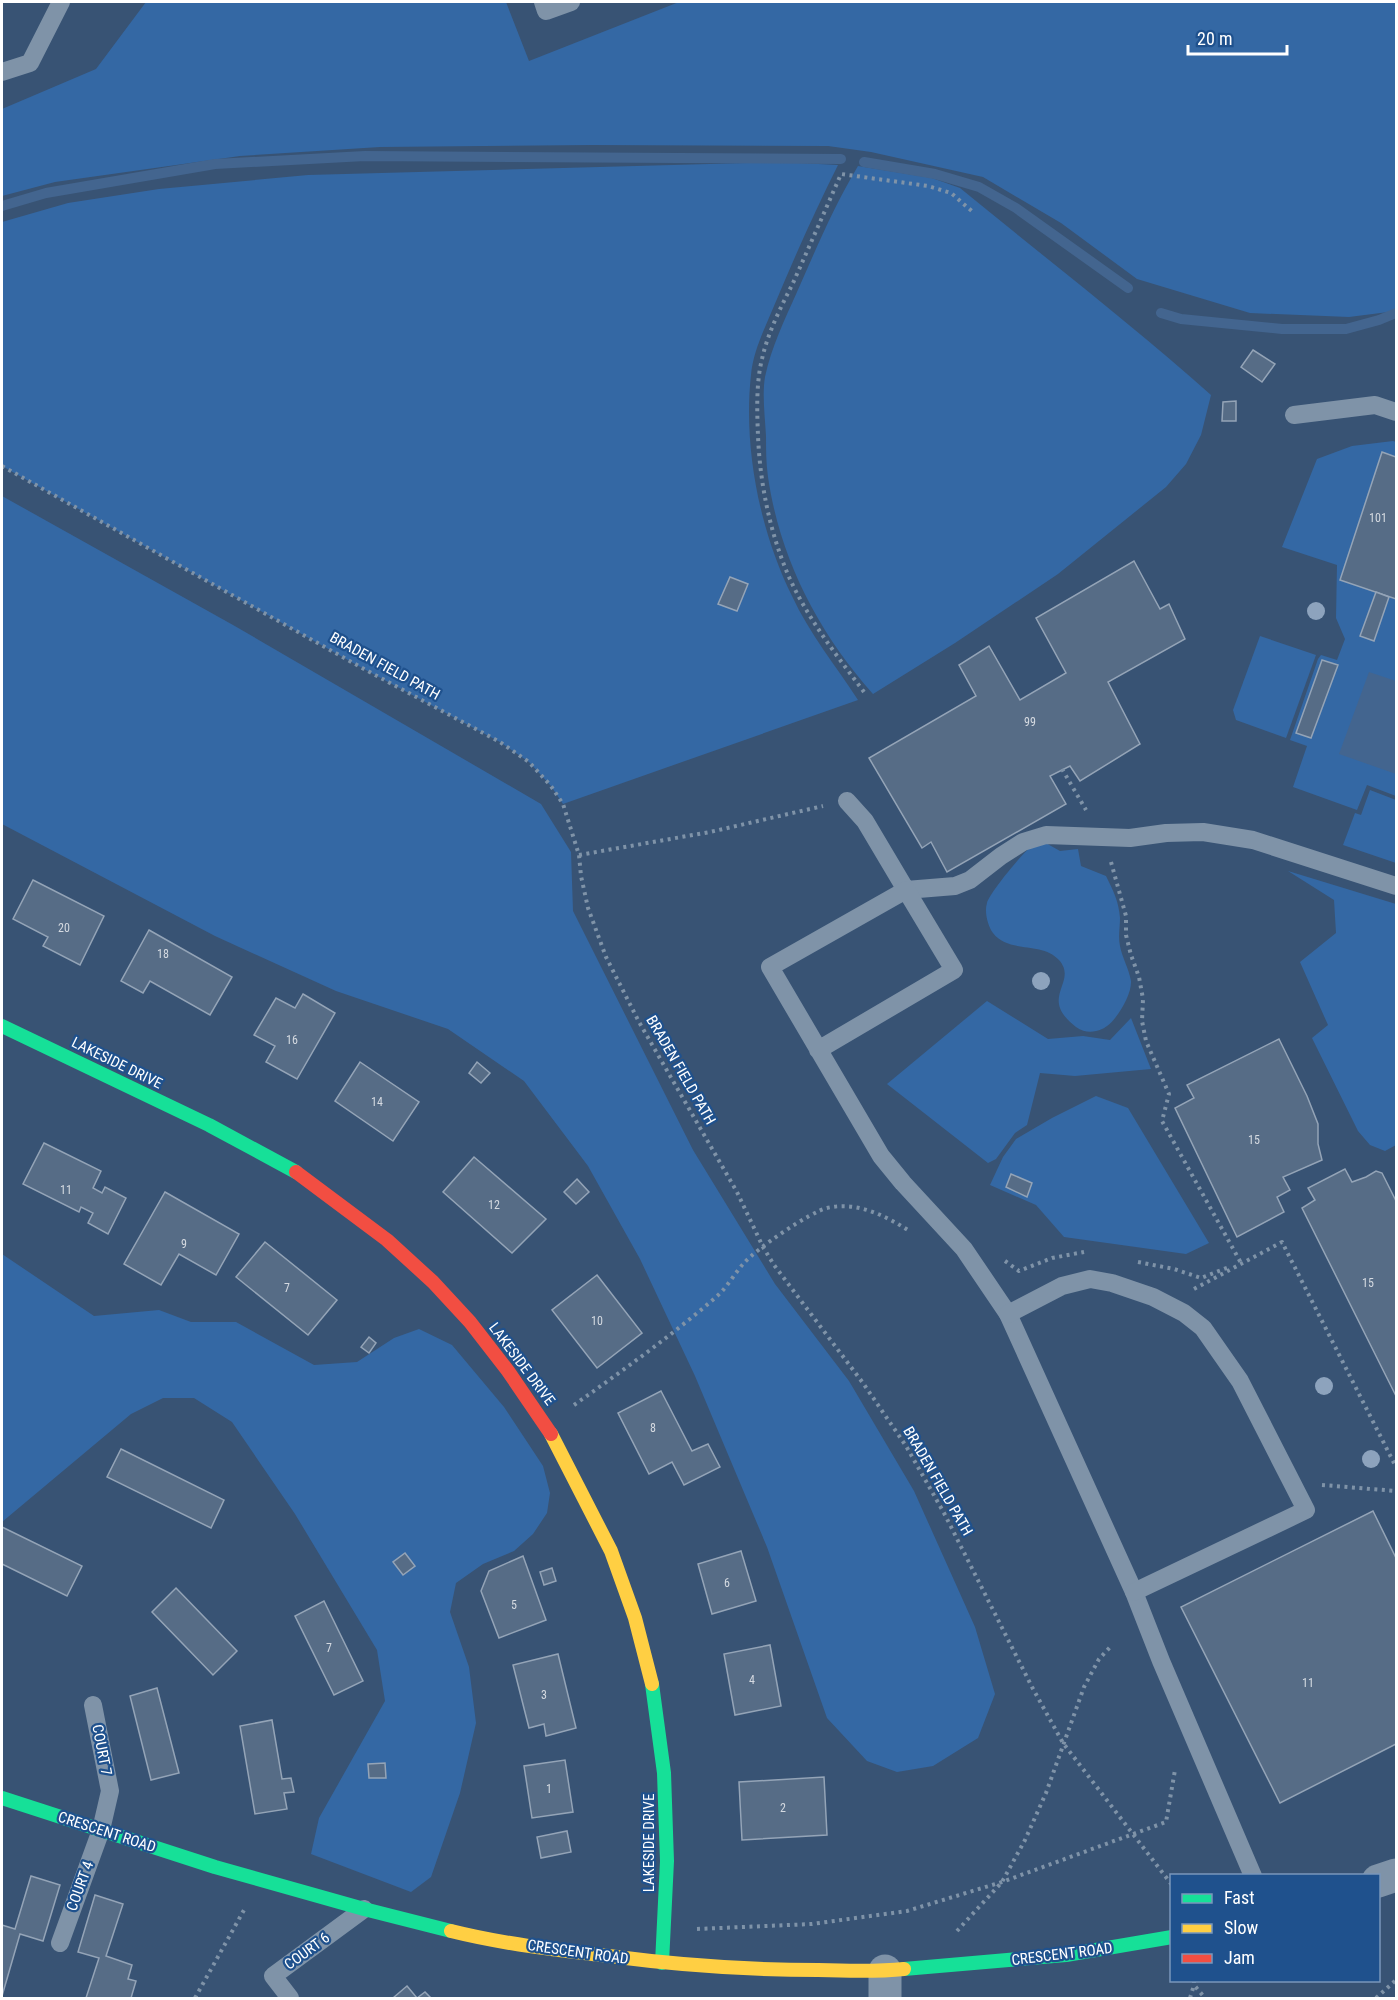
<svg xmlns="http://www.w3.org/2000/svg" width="1398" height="2000" font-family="'Roboto Condensed',sans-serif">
	<rect width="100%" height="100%" fill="#385374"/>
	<g fill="#3468a4">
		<path d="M146,2H506L529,61L679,2H1396V311L1349,317L1250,313L1137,279L1061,223L983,177L871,152L828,146L592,145L380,147L240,156L55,182L2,196V109L96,69Z"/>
		<path d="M780,162L838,165C815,211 794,258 774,306C765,328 753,351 751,375C743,447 760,532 792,596C809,633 836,666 858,700L563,804L551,786L529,762L500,742L364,669L2,466V222L68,203L159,189L308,175Z"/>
		<path d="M858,166L932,178L960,188C1044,257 1130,323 1211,395L1201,435L1186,464L1166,487L1058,574L955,643L873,694C818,632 780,559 768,477C766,463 766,449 766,436C765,417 762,395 765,377C771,348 785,319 797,292C816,249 834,206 858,166Z"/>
		<path d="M1393,441L1396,442V796L1367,785L1357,810L1293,787L1307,746L1290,740L1318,659L1321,655L1337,660L1345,639L1336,618L1337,565L1282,547L1317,459L1352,446Z"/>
		<path d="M2,496L233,625L541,804L571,852L573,911L693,1150L775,1284L849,1381L914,1491L975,1627L995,1694L978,1738L933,1766L897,1772L867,1761L827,1718L767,1547L695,1376L640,1259L588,1166L524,1081L448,1029L336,991L215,936L2,824Z"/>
		<path d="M1260,636L1316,655L1286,738L1236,720L1233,710Z"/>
		<path d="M1370,790L1396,800V863L1343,845L1355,813L1361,815Z"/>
		<path d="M1044,842L1060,851L1078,849L1081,866L1106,876C1113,890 1119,902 1120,918C1120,927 1118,937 1120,946C1122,957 1129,969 1131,981C1132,995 1115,1024 1102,1029C1093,1033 1085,1033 1076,1027C1037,997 1079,983 1059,960C1042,941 1009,954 993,933C988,926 984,912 987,903C989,894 1023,852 1032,846C1035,843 1040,843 1044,842Z"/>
		<path d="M1288,871L1396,904V1145L1385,1151L1370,1145L1358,1131L1312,1038L1328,1025L1300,962L1336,933L1334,900Z"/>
		<path d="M987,1001L1048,1039L1083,1036L1110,1040L1131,1018L1151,1069L1075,1076L1040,1073L1027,1125L1015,1133L996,1159L988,1163L887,1084Z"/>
		<path d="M1096,1096L1128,1108L1209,1243L1186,1254L1064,1237L1036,1205L990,1185L1003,1157L1016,1139L1052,1118Z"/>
		<path d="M2,1254L94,1316L159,1310L191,1322H236L314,1365L357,1362L394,1338L419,1329L452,1345L504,1407L543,1466L550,1493L547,1513L533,1534L514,1551L483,1564L456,1583L450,1612L469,1667L476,1723L460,1793L431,1877L411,1892L311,1854L319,1818L385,1701L377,1650L295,1514L232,1422L194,1398H163L131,1414L2,1522Z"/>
	</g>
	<path fill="#43658f" d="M1369,672L1396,681V774L1339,754Z"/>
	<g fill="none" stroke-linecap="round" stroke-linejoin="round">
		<g stroke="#43658f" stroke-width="10">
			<path d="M864,162L935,174L979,187L1016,208L1128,288"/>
			<path d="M2,206L46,193L215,164L365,156L841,159"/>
			<path d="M1161,313L1181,319L1282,329H1346L1379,320L1396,313"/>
		</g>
	</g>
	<g fill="#566c86" stroke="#94a4b7" stroke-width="1.5">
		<path d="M1253,350L1275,364L1262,382L1241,367Z"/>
		<path d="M1236,401V421H1222L1223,402Z"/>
		<path d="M1382,452L1396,457V599L1340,580Z"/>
		<path d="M1134,561L1160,609L1169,604L1185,639L1108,682L1140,744L1080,781L1070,766L1050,776L1066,804L947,872L931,842L922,848L869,758L976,696L959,665L989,646L1020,700L1066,673L1036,618Z"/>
		<path d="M730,577L748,584L737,611L718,604Z"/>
		<path d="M1376,592L1389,597L1374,641L1360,636Z"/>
		<path d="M1322,660L1338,665L1311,738L1296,733Z"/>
		<path d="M33,880L104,916L80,965L43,946L48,937L13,919Z"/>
		<path d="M149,930L232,977L210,1015L150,981L143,993L121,981Z"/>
		<path d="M303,994L335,1013L297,1079L266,1062L275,1046L254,1035L276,998L295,1008Z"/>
		<path d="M1279,1039L1307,1096L1318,1124V1144L1322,1160L1283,1177L1290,1190L1277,1197L1284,1212L1237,1237L1175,1108L1194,1098L1187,1085Z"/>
		<path d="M360,1062L419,1102L393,1141L335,1101Z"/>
		<path d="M477,1062L490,1073L481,1083L469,1073Z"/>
		<path d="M44,1143L101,1171L93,1188L102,1193L105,1187L126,1198L108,1234L88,1223L93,1213L81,1207L79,1212L23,1184Z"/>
		<path d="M474,1157L546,1219L512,1253L443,1192Z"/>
		<path d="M1345,1169L1352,1182L1366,1177L1376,1171L1382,1173L1396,1201V1396L1302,1208L1315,1200L1308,1188Z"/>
		<path d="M1011,1174L1032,1183L1027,1197L1006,1187Z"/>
		<path d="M577,1179L589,1192L576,1204L564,1192Z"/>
		<path d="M165,1192L239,1234L216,1275L179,1254L161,1285L124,1264Z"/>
		<path d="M265,1242L337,1300L308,1335L236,1277Z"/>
		<path d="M597,1275L642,1333L597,1368L552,1310Z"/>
		<path d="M369,1337L376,1343L369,1353L361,1347Z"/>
		<path d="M661,1391L692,1451L708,1444L720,1467L684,1485L672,1462L649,1474L618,1413Z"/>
		<path d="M121,1449L224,1500L211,1528L107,1477Z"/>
		<path d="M1373,1511L1396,1558V1744L1280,1803L1181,1607Z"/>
		<path d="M2,1527L82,1566L67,1596L2,1564Z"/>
		<path d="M741,1551L756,1601L712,1614L698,1564Z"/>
		<path d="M405,1553L415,1566L403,1575L393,1562Z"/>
		<path d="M523,1556L546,1620L499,1638L481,1591L489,1571Z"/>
		<path d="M552,1568L556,1581L544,1585L540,1572Z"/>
		<path d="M176,1588L237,1651L213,1675L152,1612Z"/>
		<path d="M324,1601L363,1681L334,1695L295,1616Z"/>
		<path d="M770,1645L781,1706L735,1715L724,1654Z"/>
		<path d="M558,1654L576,1728L546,1736L544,1724L529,1728L513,1665Z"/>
		<path d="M157,1688L179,1773L151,1780L130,1696Z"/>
		<path d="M272,1720L282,1779L291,1778L294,1792L284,1793L287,1809L255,1814L240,1726Z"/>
		<path d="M565,1760L573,1812L532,1818L524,1766Z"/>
		<path d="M385,1763L386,1778H369L368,1764Z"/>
		<path d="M824,1777L827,1835L742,1840L739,1782Z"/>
		<path d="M567,1831L571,1852L541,1858L537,1837Z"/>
		<path d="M31,1876L60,1885L43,1941L20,1934L2,1996V1925L15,1929Z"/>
		<path d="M95,1895L123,1904L106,1956L132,1965L128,1979L136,1981L131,1998H86L99,1958L78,1952Z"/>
		<path d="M407,1986L417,1998L425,1992L431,1998H393Z"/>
	</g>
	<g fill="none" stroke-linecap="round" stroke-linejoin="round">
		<g stroke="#7f93a8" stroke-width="4" stroke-dasharray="3 4.5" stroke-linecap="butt">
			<path d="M2,466L364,669L500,742L529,762L551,786L563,804L579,855L581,876L588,908L606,957L639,1022L737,1192L763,1247L774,1265L863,1383L906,1446L944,1513L1032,1687L1063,1743L1172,1885"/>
			<path d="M864,692C837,656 808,619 789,577C770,533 760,484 758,436C757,411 756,383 762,359C768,332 781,307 793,283C809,247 825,211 841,174L928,186L951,193L974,213"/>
			<path d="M1062,769L1086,810"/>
			<path d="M579,855L710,832L823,806"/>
			<path d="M1111,862L1126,916V935L1131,955L1139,977L1143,999L1142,1021L1146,1041L1169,1094L1162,1121L1241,1263"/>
			<path d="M1005,1261L1019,1271L1052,1258L1084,1252"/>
			<path d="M1138,1262L1174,1269L1201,1278L1229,1267"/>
			<path d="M1194,1289L1282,1242L1396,1467"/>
			<path d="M574,1405C622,1371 671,1336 715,1298C727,1288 734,1274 744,1263C756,1249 810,1212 827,1208C856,1201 884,1215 908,1230"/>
			<path d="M1322,1485L1396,1491"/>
			<path d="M697,1929L812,1924L907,1911L1002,1882L1166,1822L1175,1770"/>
			<path d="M957,1931L1002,1882L1025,1840L1046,1793L1084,1687L1099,1659L1112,1645"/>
			<path d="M1194,1980V1985L1205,1998"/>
			<path d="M195,1998L244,1910"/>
			<path d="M1190,1998L1194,1985"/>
			<path d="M1376,1998L1396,1980"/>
		</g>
		<g stroke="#7f93a8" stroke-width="18">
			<path d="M543,2L546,11L571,2"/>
			<path d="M2,72L30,63L61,2"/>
			<path d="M1294,415L1375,405L1396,412"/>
			<path d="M847,801L865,821L906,890L955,886L970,880L1001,856L1023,842L1046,835L1130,838L1166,833L1203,832L1253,840L1396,886"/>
			<path d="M818,1050L954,970L906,890L770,967L881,1156L903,1183L964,1249L1008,1314L1134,1592L1161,1661L1253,1876"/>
			<path d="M1008,1314L1062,1286L1090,1279L1112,1283L1153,1297L1184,1313L1203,1328L1240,1381L1306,1510L1134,1592"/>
			<path d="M60,1943L101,1830L110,1791L93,1705"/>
			<path d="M290,1998L273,1976L364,1909"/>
		</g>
		<g stroke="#7f93a8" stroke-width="33">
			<path d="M1378,1881L1396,1875"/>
			<path d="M885,1998V1971"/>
		</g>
		<g stroke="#16e098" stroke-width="14">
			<path d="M2,1026L209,1125L296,1172"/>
			<path d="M652,1684L664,1773L667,1861L662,1963"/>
			<path d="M2,1798L215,1867L364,1909L451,1931"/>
			<path d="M904,1969L1066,1955L1172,1937"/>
		</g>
		<g stroke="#ffcf43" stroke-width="14">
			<path d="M551,1434L611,1551L635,1618L652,1684"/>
			<path d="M451,1931C503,1944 556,1950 609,1956C678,1965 748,1970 818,1970C847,1971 876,1972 904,1969"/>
		</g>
		<path stroke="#f24e42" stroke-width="14" d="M296,1172L387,1240L433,1282L470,1322L508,1371L551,1434"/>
	</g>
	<g fill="#8da3bd">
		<circle cx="1316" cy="611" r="9"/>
		<circle cx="1041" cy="981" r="9"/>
		<circle cx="1324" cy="1386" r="9"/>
		<circle cx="1371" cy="1459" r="9"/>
	</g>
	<g text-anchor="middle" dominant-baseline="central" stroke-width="4.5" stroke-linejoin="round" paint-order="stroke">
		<g font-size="12" fill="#d5dae1">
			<text x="1378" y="518">101</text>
			<text x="1030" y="722">99</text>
			<text x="64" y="928">20</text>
			<text x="163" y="954">18</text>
			<text x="292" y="1040">16</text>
			<text x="377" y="1102">14</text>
			<text x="1254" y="1140">15</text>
			<text x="66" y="1190">11</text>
			<text x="494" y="1205">12</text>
			<text x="184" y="1244">9</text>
			<text x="1368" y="1283">15</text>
			<text x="287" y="1288">7</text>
			<text x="597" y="1321">10</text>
			<text x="653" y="1428">8</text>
			<text x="727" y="1583">6</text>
			<text x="514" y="1605">5</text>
			<text x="329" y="1648">7</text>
			<text x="752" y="1680">4</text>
			<text x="1308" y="1683">11</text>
			<text x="544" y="1695">3</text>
			<text x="549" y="1789">1</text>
			<text x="783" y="1808">2</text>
		</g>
		<g font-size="15" fill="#fff" stroke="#1f518d">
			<text transform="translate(385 666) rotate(29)">BRADEN FIELD PATH</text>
			<text transform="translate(117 1063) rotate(26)">LAKESIDE DRIVE</text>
			<text transform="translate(681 1070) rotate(60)">BRADEN FIELD PATH</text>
			<text transform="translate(522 1364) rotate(53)">LAKESIDE DRIVE</text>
			<text transform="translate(938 1481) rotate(60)">BRADEN FIELD PATH</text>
			<text transform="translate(102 1750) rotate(79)">COURT 7</text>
			<text transform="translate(107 1832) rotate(18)">CRESCENT ROAD</text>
			<text transform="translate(649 1843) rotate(-90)">LAKESIDE DRIVE</text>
			<text transform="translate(80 1886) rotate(-70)">COURT 4</text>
			<text transform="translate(307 1951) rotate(-36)">COURT 6</text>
			<text transform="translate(578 1952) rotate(8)">CRESCENT ROAD</text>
			<text transform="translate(1062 1954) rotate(-7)">CRESCENT ROAD</text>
		</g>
	</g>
	<rect width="1398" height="2000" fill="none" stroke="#ffffff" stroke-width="6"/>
	<rect x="1170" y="1874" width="210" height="108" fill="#1f518d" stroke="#7997bb" stroke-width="1.5"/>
	<rect x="1182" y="1894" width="30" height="9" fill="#16e098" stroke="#7997bb" stroke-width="1.5"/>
	<text x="1224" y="1904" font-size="18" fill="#ffffff">Fast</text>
	<rect x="1182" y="1924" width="30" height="9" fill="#ffcf43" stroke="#7997bb" stroke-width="1.5"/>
	<text x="1224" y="1934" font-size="18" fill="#ffffff">Slow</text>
	<rect x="1182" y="1954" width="30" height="9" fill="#f24e42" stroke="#7997bb" stroke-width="1.5"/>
	<text x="1224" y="1964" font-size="18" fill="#ffffff">Jam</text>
	<path d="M1188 45v9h99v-9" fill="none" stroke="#ffffff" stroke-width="3"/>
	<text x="1197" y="45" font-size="18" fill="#ffffff" stroke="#1f518d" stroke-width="4.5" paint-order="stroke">20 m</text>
</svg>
